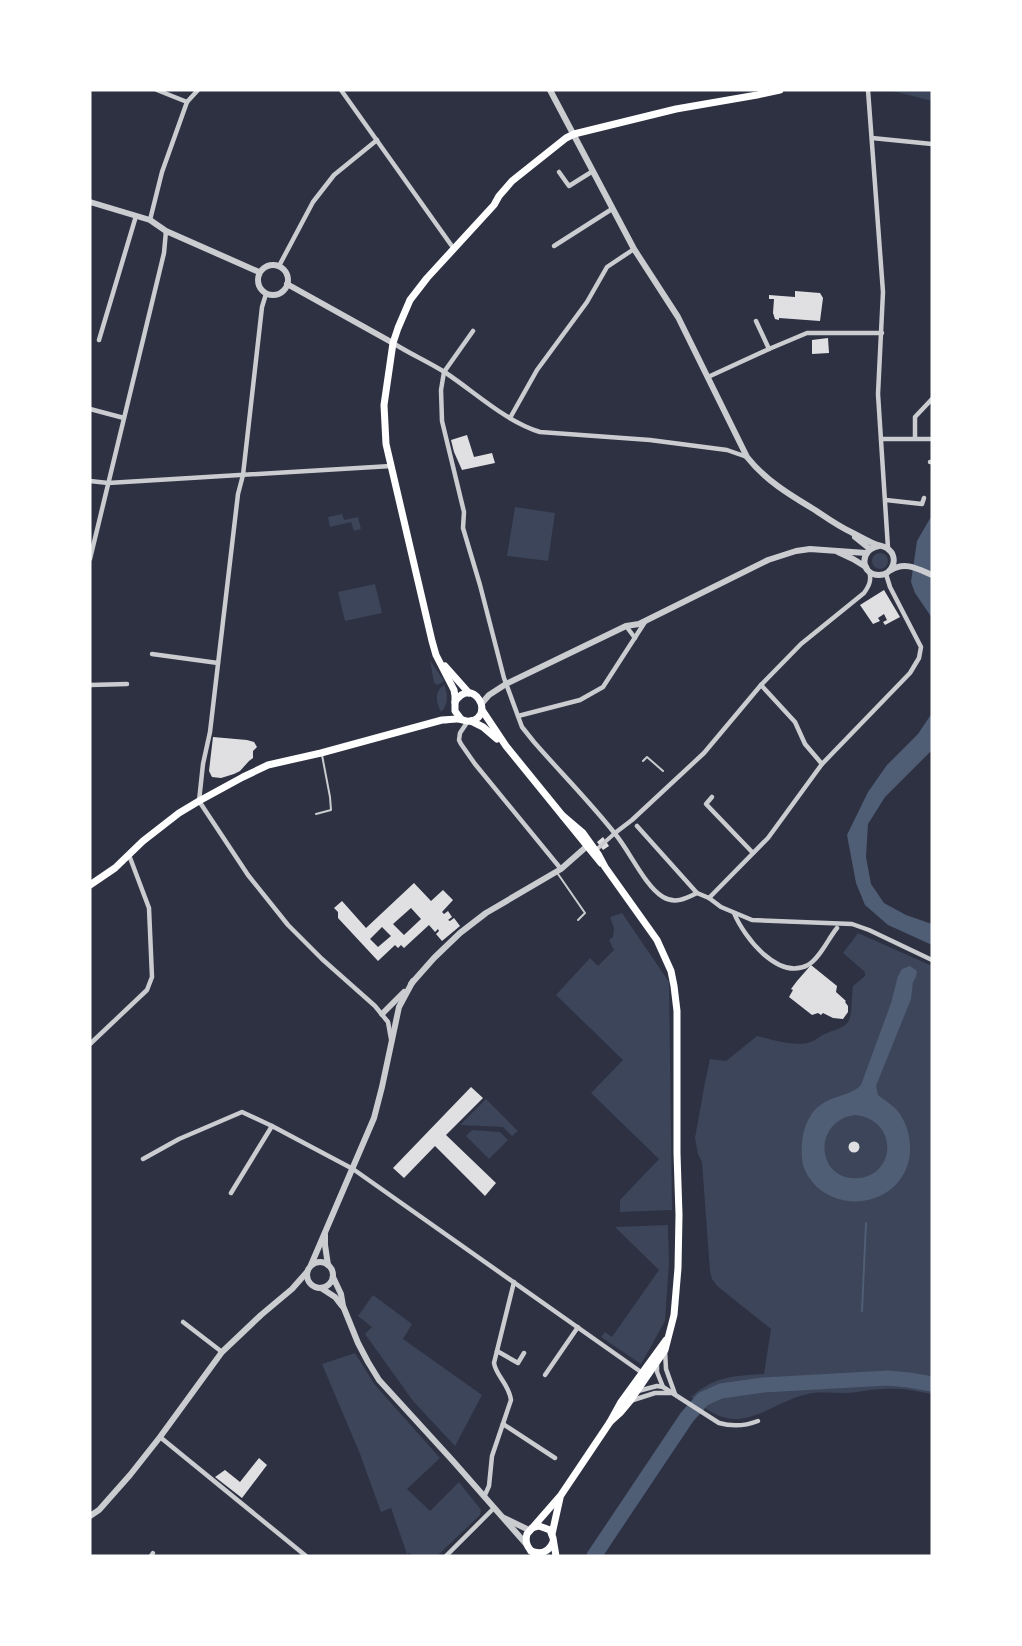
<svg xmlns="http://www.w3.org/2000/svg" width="1022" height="1646" font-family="Inter,sans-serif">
	<rect width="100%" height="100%" fill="#2d3142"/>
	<g fill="#3c4559">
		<path d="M889,90H932V101Z"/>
		<path d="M515,507L555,513L548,561L507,556Z"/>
		<path d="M342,514L344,520L358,517L361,529L354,531L351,522L330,527L328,517Z"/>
		<circle cx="880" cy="561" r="8"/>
		<path d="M375,584L382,613L345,621L338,592Z"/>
		<path d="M430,660L444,681L438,685L434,683Z"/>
		<path d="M444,685C448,693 449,705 441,712C436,703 434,691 444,685Z"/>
		<path d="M622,913L669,982L672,1210L620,1212V1200L659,1159L591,1093L623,1060L556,995L590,958L598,966L614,950L609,940L613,937L614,928L610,917Z"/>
		<path d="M858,933L932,966V1394C915,1391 899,1387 882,1389C870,1389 857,1393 845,1393C834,1393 824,1392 813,1393C779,1397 748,1433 713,1413C705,1409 698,1402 691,1397C715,1376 733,1376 764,1374L771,1329L717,1286L712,1279L710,1272L702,1162L698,1154L695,1138L705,1082L710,1059L726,1061L757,1036C770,1039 793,1046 807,1043C814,1042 821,1035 827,1033C834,1030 844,1028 848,1022C853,1015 851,996 853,986L865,976V972L843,953Z"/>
		<path d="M486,1099L518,1131L512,1136L503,1127L460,1125Z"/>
		<path d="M472,1130L500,1132L508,1140L489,1159L466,1136Z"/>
		<path d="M668,1225L669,1263L665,1321L641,1364L601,1337L605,1332L612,1337L659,1270L615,1227Z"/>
		<path d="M373,1295L412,1324L403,1339L482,1395L455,1446L413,1401L365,1334L372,1327L358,1316Z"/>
		<path d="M355,1353L375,1385L440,1458L407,1489L430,1511L459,1482L481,1510L480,1515L437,1556H412L410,1553L407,1554L391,1508L381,1512L360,1454L322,1364Z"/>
	</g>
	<g fill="#4f5d75" fill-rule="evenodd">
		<path d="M932,515V618L915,593L911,582L917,541Z"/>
		<path d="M932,713V750L885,797L868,824L866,857L871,884L884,903L906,915L932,924V945L888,925L865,905L856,883L847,835L868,792L887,765L918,734Z"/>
		<path d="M910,966L917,971L916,977L913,982L911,999L876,1086L878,1095C884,1100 891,1104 896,1109C906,1120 911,1137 910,1152C907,1198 851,1217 817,1187C809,1179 803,1170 802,1159C801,1144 802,1129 811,1115C825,1094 847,1099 861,1085L891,1003L898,976L902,969ZM855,1115C898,1119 897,1175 858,1178C817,1182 811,1121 855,1115Z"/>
	</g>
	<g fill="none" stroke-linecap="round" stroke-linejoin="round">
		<path stroke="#4f5d75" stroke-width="2" d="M862,1311L866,1223"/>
		<path stroke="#4f5d75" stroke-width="15" d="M594,1556L687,1417L703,1399L721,1391L763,1385L888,1378L909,1380L932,1384"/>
	</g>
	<g fill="#e0e0e3" fill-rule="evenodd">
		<path d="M795,291L820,293L823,298L820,321L779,318V320L775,319L773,313L774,299H769V295L795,297Z"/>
		<path d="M828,338L829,353L812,354V340Z"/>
		<path d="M467,435L474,457L492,453L495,463L462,470L454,452L451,440Z"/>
		<path d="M884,590L900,617L885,625L883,622L887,620L884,614L878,618L880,621L873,624L860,605Z"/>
		<path d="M213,737L247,740L254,742L257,747L253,751V758L249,761L240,771L234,774L221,778L212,777L209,771Z"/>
		<path d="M603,837L609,846L603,850L597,842Z"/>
		<path d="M414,883L431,901L443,890L453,900L442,912L444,914L448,911L452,917L448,920L450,921L454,918L460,926L442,941L436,934L439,931L438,929L435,932L429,925L404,948L401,945L398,948L395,945L378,961L338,918V912L334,908L342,901L366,928ZM411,908L421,919L404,935L393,924ZM382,927L391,936L378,947L370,939Z"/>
		<path d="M811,965L837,986L836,992L846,1001L845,1002L848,1006V1012L843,1019L833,1018L823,1013L821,1015L818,1013L812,1015L789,997L793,990L791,989L797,981Z"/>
		<path d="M471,1087L483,1098L446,1135L496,1183L485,1196L435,1146L404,1178L393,1168Z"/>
		<circle cx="854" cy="1147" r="5.5"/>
		<path d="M259,1458L267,1465L242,1498L215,1477L225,1470L240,1482Z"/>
	</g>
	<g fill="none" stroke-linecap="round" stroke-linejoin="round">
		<g stroke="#caccd0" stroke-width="2">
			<path d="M643,761L647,757L663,771"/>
			<path d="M316,814L331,810L330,797L322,755"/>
			<path d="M558,874L585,913L578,920"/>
		</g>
		<path stroke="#caccd0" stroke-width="4" d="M596,850L615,833"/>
		<g stroke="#caccd0" stroke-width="4.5">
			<path d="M157,90L187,102"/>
			<path d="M341,90L454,249"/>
			<path d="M868,90L883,292L878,394L888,548"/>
			<path d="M872,138L932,144"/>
			<path d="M559,172L569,186L593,171"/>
			<path d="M150,220L162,172L187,102L198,90"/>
			<path d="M554,246L612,209"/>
			<path d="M279,266L313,202L334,175L377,140"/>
			<path d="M266,294L262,307L243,475L238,494L210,732L203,764L199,801L248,875L288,925L322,959L375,1006L388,1022L391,1039"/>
			<path d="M756,321L769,349L807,333H882"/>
			<path d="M473,331L444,372L441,390L442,421L464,512L463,528L480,585L504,678L522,727L534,742C561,773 591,803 616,835C630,852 645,886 663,897C675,904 685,899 697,893"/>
			<path d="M99,340L136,216"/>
			<path d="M393,343C410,354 429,362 446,373C476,393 505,421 540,432L650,440L727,450L747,457"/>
			<path d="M708,377L769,349"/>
			<path d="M90,409L124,418"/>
			<path d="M510,418L537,370L587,302L607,267L634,249"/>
			<path d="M915,438V417L932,399"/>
			<path d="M881,439H932"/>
			<path d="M930,462H932"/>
			<path d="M90,481L108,483L391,466"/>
			<path d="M886,500L922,504L924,498"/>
			<path d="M90,559L164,253L166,231"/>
			<path d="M626,626L635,638"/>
			<path d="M152,654L218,663"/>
			<path d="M90,685L127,684"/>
			<path d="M761,685L795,722L805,744L822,764"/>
			<path d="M518,716L580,700L603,687L645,622"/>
			<path d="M468,721L460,733L459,740L461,744L475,764L561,869"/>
			<path d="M712,797L706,804L753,853"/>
			<path d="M637,826L697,893L709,898L721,907L752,920L852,924L869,930L932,960"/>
			<path d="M615,833L632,820L704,753L761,685L801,644L864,593C869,586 872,580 869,571"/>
			<path d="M709,898L768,838L822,764L910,673L919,658L921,647L890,587L886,574"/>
			<path d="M734,913C744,937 778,981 808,965C820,958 828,939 837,928"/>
			<path d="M90,1044L147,990L152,977L149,908L129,855"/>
			<path d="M143,1159L179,1139L242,1112L272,1126L353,1169L641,1372"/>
			<path d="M231,1193L272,1126"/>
			<path d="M183,1322L222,1352"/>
			<path d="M497,1351L518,1363L524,1353"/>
			<path d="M665,1351L666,1369L675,1394"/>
			<path d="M657,1364V1372L663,1387"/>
			<path d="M545,1375L578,1327"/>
			<path d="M638,1391L657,1386L663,1387L719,1423C733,1427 745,1426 758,1421"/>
			<path d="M630,1401L655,1393H671"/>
			<path d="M503,1424L555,1458"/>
			<path d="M160,1437L306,1556"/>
			<path d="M484,1497L489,1486L492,1456L511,1400C509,1384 496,1376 494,1363L514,1282"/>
			<path d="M151,1556L153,1553"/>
			<path d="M446,1556L494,1508"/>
		</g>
		<g stroke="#caccd0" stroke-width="6">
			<path d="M550,90L634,249L678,317L747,457C765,480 790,495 815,510C827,518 838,526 851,532C859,536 867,541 875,544C880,546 885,546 888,549C899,557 893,575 879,575C860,575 859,549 879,546"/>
			<path d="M90,202L150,220L166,231L259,272"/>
			<circle cx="273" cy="280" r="15"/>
			<path d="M287,284L393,343"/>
			<path d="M855,537L870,549"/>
			<path d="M838,552L853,559L866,567"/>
			<path d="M891,570C905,561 918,569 932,575"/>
			<path d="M482,703L489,695L506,684L626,626L639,624L768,560L796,551L810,549L866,553"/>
			<path d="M411,984L434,958L460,933L486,913L561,869L586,847"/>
			<path d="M382,1014L404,992"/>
			<path d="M325,1235V1245L328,1265"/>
			<circle cx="320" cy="1275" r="13"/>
			<path d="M311,1265L374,1118L382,1087L399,1007L413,981"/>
			<path d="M333,1277L341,1294L343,1306L358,1343L368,1362L379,1380L453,1461L527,1545"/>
			<path d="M321,1288L335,1297L342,1306"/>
			<path d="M90,1516L99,1510L130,1475L160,1437L222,1352L261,1315L292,1289L307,1272"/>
			<path d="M504,1518L529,1530"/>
		</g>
		<g stroke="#fff" stroke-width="7">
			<path d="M445,666L469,693"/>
			<path d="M482,710L506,746L601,863"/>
			<path d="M461,719L455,711V696L454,690L436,655L432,641L386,444L384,405L393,343L398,328L410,300L427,278L494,205L499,196L512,181L566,138L574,134L676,109L757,95L780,90"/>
			<path d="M471,721L483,727L497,739"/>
			<path d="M563,816L583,833L598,854L605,867L657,940L671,971L674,986L677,1011V1153L679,1215L678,1268L674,1315L665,1350L630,1401L620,1413L610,1422"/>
			<path d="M90,885L115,868L143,841L179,813L199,801L243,777L268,765L321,753L442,720C447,720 452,719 457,719C462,719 466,722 471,721C496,715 472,675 455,702"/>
			<path d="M532,1528L539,1526L550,1530L553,1538L556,1556"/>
			<path d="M552,1534L560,1498"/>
			<path d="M531,1551C541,1555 549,1552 553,1542"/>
			<path d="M536,1556C529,1549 524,1544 527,1534L561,1495L610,1422L621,1402L666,1340"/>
		</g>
	</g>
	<rect width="1022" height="1646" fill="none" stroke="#ffffff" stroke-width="183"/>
</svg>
